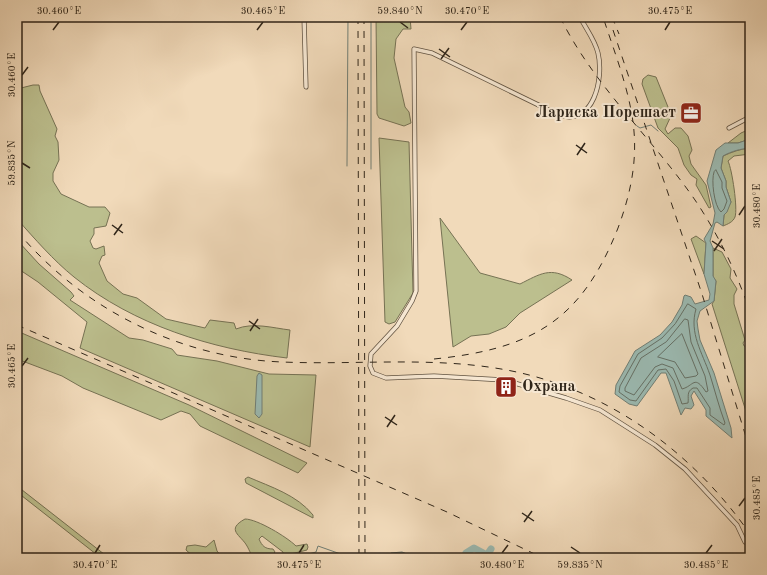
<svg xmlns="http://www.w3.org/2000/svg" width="767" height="575" font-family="'Old Standard TT',serif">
	<rect width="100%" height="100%" fill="#f1daba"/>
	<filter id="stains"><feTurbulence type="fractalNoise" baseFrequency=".005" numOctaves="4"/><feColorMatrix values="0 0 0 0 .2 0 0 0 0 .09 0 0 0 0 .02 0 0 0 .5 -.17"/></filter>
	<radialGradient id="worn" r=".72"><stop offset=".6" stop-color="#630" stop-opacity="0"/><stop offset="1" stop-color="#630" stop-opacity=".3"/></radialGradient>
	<g fill="#bcbf8e" stroke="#767254">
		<path d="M376,17H410L411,29H403L396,39L394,58L405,107L409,112L411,123L404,126L379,118L377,114Z"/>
		<path d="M648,75L656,77L670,112V118L665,129L668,134L675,128H681L688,136L692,150L689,156L691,164L706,185L711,207L709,208L696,185L697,179L691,175L684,165L678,148L658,128L642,84L643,79Z"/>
		<path d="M33,85H39L40,91L57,129L55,136L58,142L59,160L53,173V181L61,194L89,207H105L110,213L106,226L94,228V234L90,241L93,248L96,249L104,246L105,255L102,256L99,263L107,281L123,294L137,298L166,319L205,328L210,320L234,323L236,329C253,322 273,328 290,330L287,358C211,349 134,325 74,277C53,260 35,239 17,219V89Z"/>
		<path d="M750,129V139L738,143H728L741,133Z"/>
		<path d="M379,138L409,142L413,293L395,322L389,324L385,322Z"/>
		<path d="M750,148V154L734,156L728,161C732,169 738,209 735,217C733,222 728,224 723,226L724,215L731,202L726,187V181L721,168L723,156C732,152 740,149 750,148Z"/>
		<path d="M440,218L480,273L520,284C540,274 551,266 572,280L520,313L506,327L489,334L471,336L453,347Z"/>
		<path d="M696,236L706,243L704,274L691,239Z"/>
		<path d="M17,240L39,264L71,292L74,296L70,300L129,338L143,340L172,349L177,355L217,361L269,374L316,375L310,447L80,348L87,322L38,282L17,268Z"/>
		<path d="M713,248L722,252L731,269L730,278L737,289L734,295V304L745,340L743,343L744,346L750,347V424L712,304L714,301L716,281L713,277Z"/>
		<path d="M17,331L189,405L307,463L298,473L200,426L190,414L181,411L161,420L83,388L62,376L17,359Z"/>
		<path d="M248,477C271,487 297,495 313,515V518L246,483L245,479Z"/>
		<path d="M17,486L109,558H101L17,492Z"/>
		<path d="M245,519C257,519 287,537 296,546L307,544L308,547L307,550L283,556V552L262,536L259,539C262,546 265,549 273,549L275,552L270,558C266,558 261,559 257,558C250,555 250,551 247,546C241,535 225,530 245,519Z"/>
		<path d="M214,540L217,551L223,558H195L186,550L187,546L195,545L206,547Z"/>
	</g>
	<g fill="#9bbab2" stroke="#707e75">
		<path d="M750,139V148C740,149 732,151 723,156L721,168L726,181V187L731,202L727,212L724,215L723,226L717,222L715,223L710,241L713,248V276L716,281L714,301L700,311L697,321L698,329L700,340L714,373L731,428L732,438L706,416V410L694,391L691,396L694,405L691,409L685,408L681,415L666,373H661L637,406L629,404L615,394L616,385L635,351L660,335L672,322L682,305L684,296L685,295L691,297L695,304L709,300L710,294L704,274L706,243L704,239L713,224L715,213L707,181L716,150L725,143H738Z"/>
		<path d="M259,373L262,375V414L259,418L255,414L257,376Z"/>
		<path d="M402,552L417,558H385L391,553Z"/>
	</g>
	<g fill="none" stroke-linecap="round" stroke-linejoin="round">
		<g stroke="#657066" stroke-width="1">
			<path d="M716,170L722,182V188L727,201L724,209L721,212C714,206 711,180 714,172Z"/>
			<path d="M688,304L696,309C689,333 702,352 710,375C715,391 719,407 725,423L724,425L710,415V408L697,388H693C686,392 689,397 688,403L682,404L674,381L666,369L658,370L636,401L630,400L619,392L620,386L638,354L662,338L675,324Z"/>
			<path d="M685,319L688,320L691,342L705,376L708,391L706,392C694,374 694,386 682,389L673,368L662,364L655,367L634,395L625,391V388L641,358L666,342Z"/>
			<path d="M682,334L698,374L696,376L685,378L675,362L658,357Z"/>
		</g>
		<g stroke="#707e75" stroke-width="1">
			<path d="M371,17V169"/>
			<path d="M637,126L640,128L651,125L658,131"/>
			<path d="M347,166L348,17"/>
			<path d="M294,558L316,552L318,546L352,558"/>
		</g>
		<path stroke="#9bbab2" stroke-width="7" d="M466,553L474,548L487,555L491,549"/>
		<g stroke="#605241" stroke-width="5">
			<g id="minor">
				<path d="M304,17L306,87"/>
				<path d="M580,17C586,29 595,40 598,53C604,78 594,127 559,115L432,53L414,49L416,291L412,301L397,326L371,354L370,366L373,373L386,378L434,376L504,380L566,398L600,410L655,445L685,469L737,525L745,542"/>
				<path d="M729,128L750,117"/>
			</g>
		</g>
		<use href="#minor" stroke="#f6e7d2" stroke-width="3.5"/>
		<g stroke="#2f2519" stroke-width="1" stroke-dasharray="7 7" stroke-linecap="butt">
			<path d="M358,17L359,558"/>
			<path d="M364,17L365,556"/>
			<path d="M560,17C594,86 652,138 695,200C718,234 737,273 750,312"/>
			<path d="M612,17L619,34"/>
			<path d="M613,30L702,294L750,450"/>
			<path d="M17,231C82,309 180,358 282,362C353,365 425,357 495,368C600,384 690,448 750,534"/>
			<path d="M17,325L447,512L543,558"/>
			<path d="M434,359C531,349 581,322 618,228C631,193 638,159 633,122C628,86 614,51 603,17"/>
		</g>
	</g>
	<path fill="none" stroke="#2f2519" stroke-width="1.5" d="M400,22L408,28M53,30L59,22M257,30L263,22M461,30L467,22M665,30L670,22M439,49L450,57M441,59L449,48M22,75L28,67M576,145L587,153M577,155L585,143M22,163L30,168M739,215L745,206M112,225L123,233M114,235L122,224M712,241L724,249M714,251L722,239M249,321L260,329M250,331L258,319M22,366L28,358M385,417L397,425M387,427L395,415M739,506L745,498M522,513L534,521M524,522L532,511M571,547L580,553M95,553L100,545M299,553L304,545M502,553L508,545M706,553L712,545"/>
	<defs>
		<g id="office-square" transform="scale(1.15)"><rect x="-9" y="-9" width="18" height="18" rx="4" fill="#8f2418" stroke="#f6e7d2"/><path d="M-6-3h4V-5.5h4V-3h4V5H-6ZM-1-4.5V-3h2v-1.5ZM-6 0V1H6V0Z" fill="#fff"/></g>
		<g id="building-square" transform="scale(1.15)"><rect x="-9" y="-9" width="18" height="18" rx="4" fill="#8f2418" stroke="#f6e7d2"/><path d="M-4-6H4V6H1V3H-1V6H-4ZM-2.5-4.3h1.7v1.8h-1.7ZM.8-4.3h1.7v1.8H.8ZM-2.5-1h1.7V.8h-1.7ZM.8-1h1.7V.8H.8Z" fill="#fff"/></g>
	</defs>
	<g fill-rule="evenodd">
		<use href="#office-square" x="691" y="113"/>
		<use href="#building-square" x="506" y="387"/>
	</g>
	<g text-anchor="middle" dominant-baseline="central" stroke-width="4" stroke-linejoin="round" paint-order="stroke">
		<g font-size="16" font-weight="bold" fill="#2f2519" stroke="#f6e7d2" text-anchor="end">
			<text x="676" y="113">Лариска Порешает</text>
			<text x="522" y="387" text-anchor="start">Охрана</text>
		</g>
	</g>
	<rect width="767" height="575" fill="none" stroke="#f1daba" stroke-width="44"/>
	<rect x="22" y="22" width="723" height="531" fill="none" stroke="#2f2519" stroke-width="1.5"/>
	<g font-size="10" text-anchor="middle" fill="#2f2519">
		<text x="59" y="14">30.460°E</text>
		<text x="263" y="14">30.465°E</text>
		<text x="400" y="14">59.840°N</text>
		<text x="467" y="14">30.470°E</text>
		<text x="670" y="14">30.475°E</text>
		<text transform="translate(11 75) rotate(-90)" y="4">30.460°E</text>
		<text transform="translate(11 163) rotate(-90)" y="4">59.835°N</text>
		<text transform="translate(756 206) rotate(-90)" y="4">30.480°E</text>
		<text transform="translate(11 366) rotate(-90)" y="4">30.465°E</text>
		<text transform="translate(756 498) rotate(-90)" y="4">30.485°E</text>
		<text x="95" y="568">30.470°E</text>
		<text x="299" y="568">30.475°E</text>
		<text x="502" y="568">30.480°E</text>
		<text x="580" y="568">59.835°N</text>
		<text x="706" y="568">30.485°E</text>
	</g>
	<rect width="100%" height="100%" filter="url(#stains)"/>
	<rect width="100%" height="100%" fill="url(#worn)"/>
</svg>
